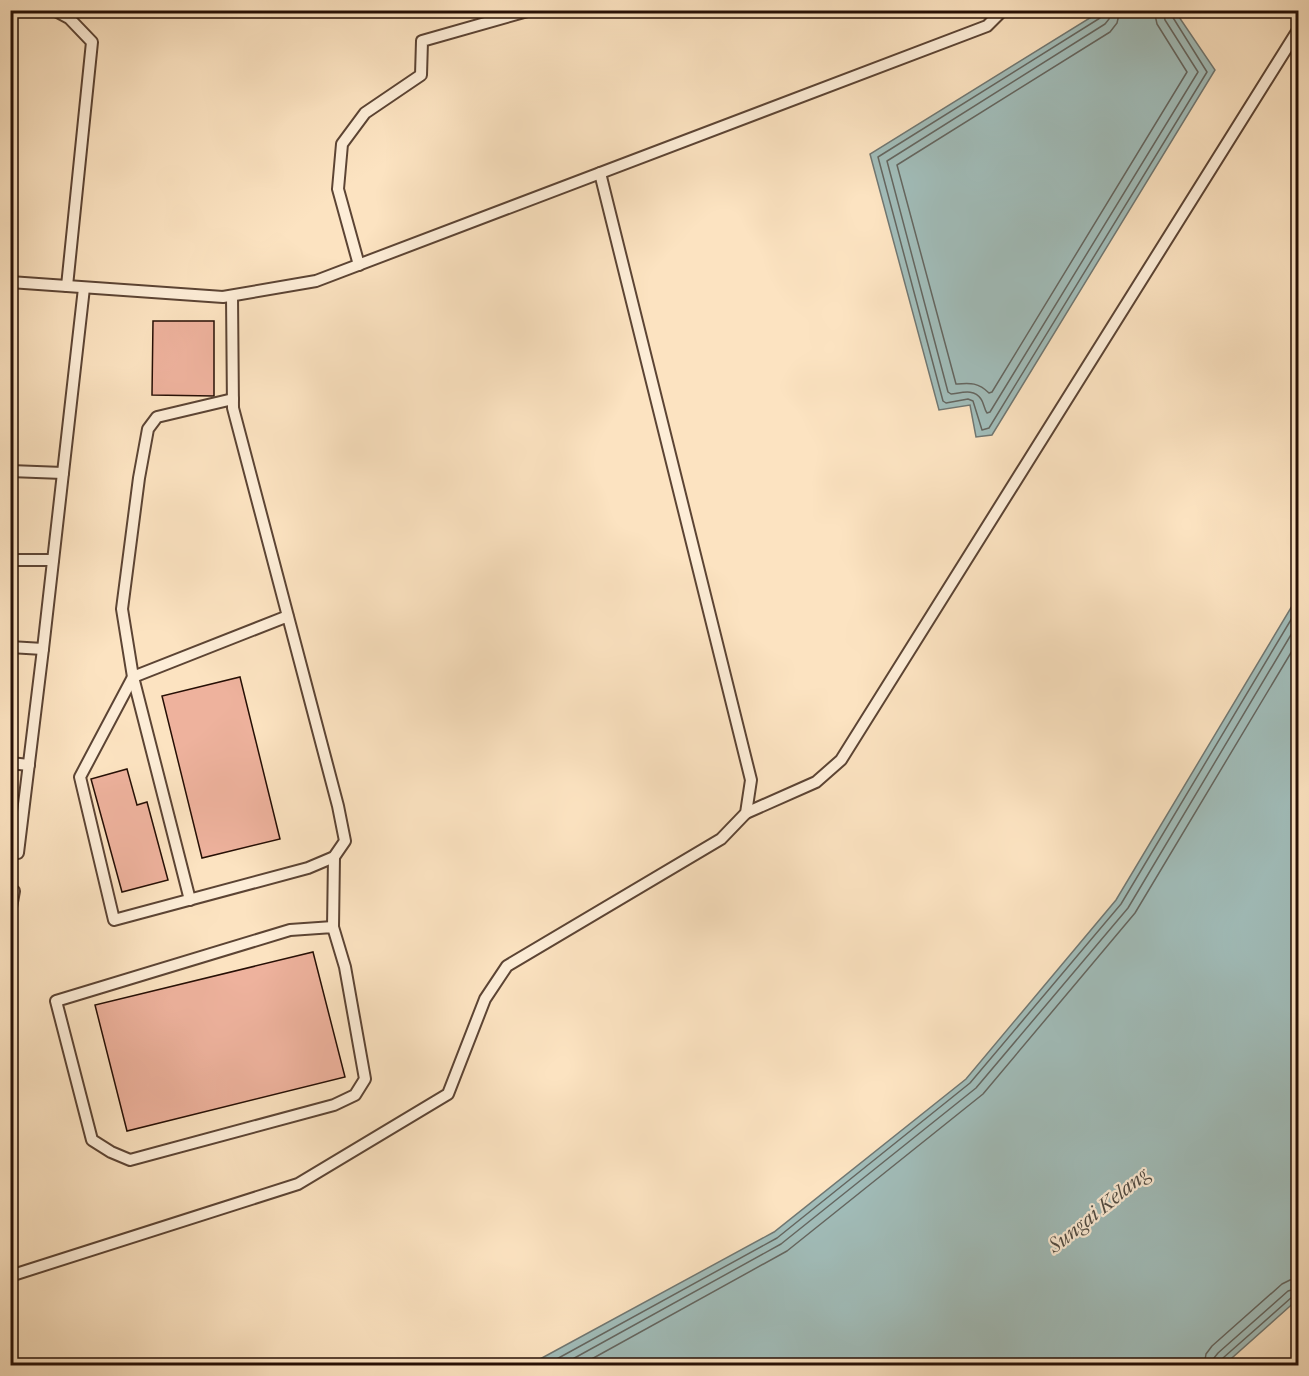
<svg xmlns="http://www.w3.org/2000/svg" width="1309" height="1376" font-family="'IM FELL French Canon',serif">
	<rect width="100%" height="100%" fill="#fce3c1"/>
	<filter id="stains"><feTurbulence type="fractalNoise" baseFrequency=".00333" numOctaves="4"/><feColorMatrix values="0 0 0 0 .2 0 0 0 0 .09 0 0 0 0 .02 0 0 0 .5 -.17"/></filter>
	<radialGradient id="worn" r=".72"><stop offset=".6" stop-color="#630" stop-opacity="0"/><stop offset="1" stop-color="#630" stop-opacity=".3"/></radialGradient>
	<g fill="#a1bdba" stroke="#707772" stroke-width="1.5">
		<path d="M1101,11H1175L1215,70L992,435L976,437L970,405L939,410L870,154Z"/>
		<path d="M1298,596V1299L1224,1365H529L774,1232L966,1079L1116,900Z"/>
	</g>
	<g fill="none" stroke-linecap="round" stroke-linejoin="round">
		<g stroke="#646660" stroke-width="1.5">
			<path d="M1103,10L1100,18L878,157L943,401L946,403L968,399L973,401L982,430L989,428L1207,72L1172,16L1171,10"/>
			<path d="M1111,10L1109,19L1105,24L887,161L948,392L951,394C961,393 974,388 981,399C984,403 984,409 987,413L990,412L1198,72L1165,20L1163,10"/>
			<path d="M1120,10L1117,23L1110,32L897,165L956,384C970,383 978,382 989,393L992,392L1187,72L1157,24L1154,10"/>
			<path d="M544,1366L777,1238L970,1083L1121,904L1298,608"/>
			<path d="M560,1366L781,1244L976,1088L1128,908L1298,623"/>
			<path d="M579,1366L787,1251L983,1094L1135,913L1298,641"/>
			<path d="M1204,1366L1206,1354L1212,1346L1282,1284L1290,1280L1298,1279"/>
			<path d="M1213,1366L1214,1358L1218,1353L1288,1291L1298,1288"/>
			<path d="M1221,1366L1223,1358L1292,1297L1298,1295"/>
		</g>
	</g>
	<g fill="#eeb29d" stroke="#260f05" stroke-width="1.5">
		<path d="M10,137L14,151L10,170Z"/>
		<path d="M153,321H214V396L152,395Z"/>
		<path d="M240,677L280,839L202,858L162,696Z"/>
		<path d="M127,769L137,805L147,802L168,880L122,892L91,779Z"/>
		<path d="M313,952L345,1077L127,1131L95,1005Z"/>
	</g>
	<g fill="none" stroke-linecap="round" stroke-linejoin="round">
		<g stroke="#5c4434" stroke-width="14">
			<g id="lane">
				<path d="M54,10L69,18L92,42L67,286"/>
				<path d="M359,265L338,189L342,144L365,113L421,75L422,41L531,10"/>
				<path d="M10,282L223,297L316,281L987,26L1003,10"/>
				<path d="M232,296L233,408L338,806L345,841L334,857L308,868L114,920L80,777L133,677L288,616"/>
				<path d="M10,471L63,473"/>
				<path d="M10,560H53"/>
				<path d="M10,647L43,649"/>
				<path d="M10,763L29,765"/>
				<path d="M746,813L816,782L841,760L1298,30"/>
				<path d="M18,853L43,649L84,288"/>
				<path d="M10,891H14L10,913"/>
				<path d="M190,900L133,677L122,609L139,478L148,429L157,417L233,399"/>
				<path d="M333,927L345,967L365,1079L355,1095L334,1105L130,1160L111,1152L92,1140L56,1001L290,930Z"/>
				<path d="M333,927L334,857"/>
				<path d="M10,1276L298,1184L448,1094L485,999L507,966L721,839L746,813L751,780L600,173"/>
			</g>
		</g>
		<use href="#lane" stroke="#fdedd7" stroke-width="10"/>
	</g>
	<g text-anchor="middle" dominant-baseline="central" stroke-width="4.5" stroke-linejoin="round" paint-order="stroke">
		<g font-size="21" font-style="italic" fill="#514c44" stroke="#fdedd7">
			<text transform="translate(1098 1210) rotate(-39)">Sungai Kelang</text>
		</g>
	</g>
	<rect width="1309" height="1376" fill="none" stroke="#fce3c1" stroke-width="36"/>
	<rect x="12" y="12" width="1285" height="1352" fill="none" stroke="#260f05" stroke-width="3"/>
	<rect x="18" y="18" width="1273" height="1340" fill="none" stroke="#260f05" stroke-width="1.5"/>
	<rect width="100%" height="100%" filter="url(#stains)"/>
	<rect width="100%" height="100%" fill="url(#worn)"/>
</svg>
